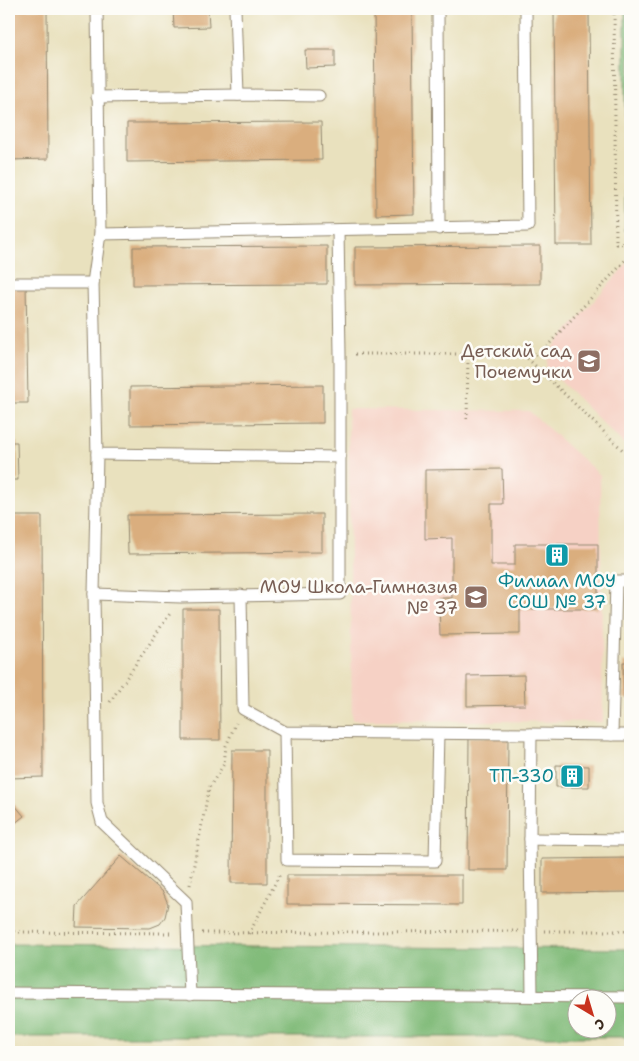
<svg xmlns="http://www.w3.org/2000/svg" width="639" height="1061" font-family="'Shantell Sans',sans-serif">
	<rect width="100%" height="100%" fill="#fdfcf7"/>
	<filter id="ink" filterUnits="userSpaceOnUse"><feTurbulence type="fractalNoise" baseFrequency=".02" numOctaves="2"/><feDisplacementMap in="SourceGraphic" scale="10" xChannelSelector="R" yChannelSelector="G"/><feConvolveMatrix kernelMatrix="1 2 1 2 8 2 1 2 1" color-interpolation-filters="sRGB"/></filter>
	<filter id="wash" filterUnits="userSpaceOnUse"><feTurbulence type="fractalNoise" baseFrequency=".0096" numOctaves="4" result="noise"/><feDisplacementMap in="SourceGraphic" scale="20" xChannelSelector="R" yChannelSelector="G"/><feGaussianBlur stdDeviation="1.12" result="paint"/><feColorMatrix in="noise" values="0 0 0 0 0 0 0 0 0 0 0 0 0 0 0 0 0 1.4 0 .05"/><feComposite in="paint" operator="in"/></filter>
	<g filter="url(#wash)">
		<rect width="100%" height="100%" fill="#e9e1be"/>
		<g fill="#f6d1c5">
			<path d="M630,260V450L547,368L548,353Z"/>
			<path d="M348,409L529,411L600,475L603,722L352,720Z"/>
		</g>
		<g fill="#82bc7a" stroke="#5e734c" fill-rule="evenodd">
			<path d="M625,9H630V226L625,231Z"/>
			<path d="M9,944L630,949V1037H9ZM576,998H606V1028H576Z"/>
		</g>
		<g id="blocks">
			<g fill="#daae7e">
				<path d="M9,9H47L48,159L9,160Z"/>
				<path d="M173,9H208L209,27L174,28Z"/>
				<path d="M374,9H412L414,214L376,215Z"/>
				<path d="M554,9H589L591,245H556Z"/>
				<path d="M305,50H335V67L306,68Z"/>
				<path d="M321,122L322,160L127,162V123Z"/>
				<path d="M9,186H13V227L9,226Z"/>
				<path d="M327,246V284L133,285V247Z"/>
				<path d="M540,246V284L355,285V247Z"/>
				<path d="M9,284H26L28,403H9Z"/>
				<path d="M323,385V423L130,425V387Z"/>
				<path d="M9,442H17L18,480H9Z"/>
				<path d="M502,469L503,504H491V565H515V544H598V609H520V634L440,635L439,598H452V538L425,539V470Z"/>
				<path d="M322,514V552L128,554L127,515Z"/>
				<path d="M9,516H42L43,777L9,778Z"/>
				<path d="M183,609H219L220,740H183Z"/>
				<path d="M623,662H630V699H624Z"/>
				<path d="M524,675L525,705L467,706V676Z"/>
				<path d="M469,737H508L507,870H468Z"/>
				<path d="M232,750H267V883H231Z"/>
				<path d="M556,765L589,766V787H556Z"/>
				<path d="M9,798L24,816L9,828Z"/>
				<path d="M121,856L163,892L168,904L165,917L160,924L150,928L76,927L77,906Z"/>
				<path d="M630,858V892L542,893V859Z"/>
				<path d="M287,875H462V905L287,904Z"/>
			</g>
		</g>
	</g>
	<g filter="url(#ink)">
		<use href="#blocks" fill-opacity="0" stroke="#92866e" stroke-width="1"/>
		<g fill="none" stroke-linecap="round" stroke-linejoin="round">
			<g stroke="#92866e" stroke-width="13">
				<g id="lane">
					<path d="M235,9L238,95"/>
					<path d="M438,9L439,229"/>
					<path d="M97,97L238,95L319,96"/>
					<path d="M100,234L528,226L526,9"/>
					<path d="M9,283H93L97,454L340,457"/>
					<path d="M93,283L100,234L97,9"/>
					<path d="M97,454L94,594L97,803L102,822L186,902L190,995"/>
					<path d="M94,594L181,597L340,594V354L338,230"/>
					<path d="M241,595L243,709L285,732L531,734"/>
					<path d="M285,732L287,860L435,861L438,734"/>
					<path d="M612,735H630"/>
					<path d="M530,839L531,734L612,735L616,581H630"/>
					<path d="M9,993L630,997"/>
					<path d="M532,996L530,839L630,840"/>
				</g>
			</g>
			<g stroke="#92866e" stroke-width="3" stroke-dasharray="1 4" stroke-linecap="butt">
				<path d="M614,9L616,244L630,243"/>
				<path d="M355,354H540L630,255"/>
				<path d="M524,355L630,457V492"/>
				<path d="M467,419L468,354"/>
				<path d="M110,702L171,612"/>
				<path d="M190,885L209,788L224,764L226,746L236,723"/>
				<path d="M544,931H630"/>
				<path d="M9,932L173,933"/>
				<path d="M202,933L518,931"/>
				<path d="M249,934L281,872"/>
			</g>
			<use href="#lane" stroke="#fff" stroke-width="11"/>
		</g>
	</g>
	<defs>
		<g id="school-square" transform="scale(1.25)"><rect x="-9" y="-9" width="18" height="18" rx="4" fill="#8d6e63" stroke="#fdfcf7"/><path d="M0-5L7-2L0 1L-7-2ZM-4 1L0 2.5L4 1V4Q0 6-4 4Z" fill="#fff"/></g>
		<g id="building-square" transform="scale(1.25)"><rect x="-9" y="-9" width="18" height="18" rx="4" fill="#0f9aa8" stroke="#fdfcf7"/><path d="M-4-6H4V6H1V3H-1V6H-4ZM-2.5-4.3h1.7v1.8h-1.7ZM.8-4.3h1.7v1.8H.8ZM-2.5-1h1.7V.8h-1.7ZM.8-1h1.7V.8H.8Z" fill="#fff"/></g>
	</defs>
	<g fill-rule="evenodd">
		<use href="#school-square" x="589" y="361"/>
		<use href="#building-square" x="557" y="555"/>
		<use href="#school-square" x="476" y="597"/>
		<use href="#building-square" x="572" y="776"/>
	</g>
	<g text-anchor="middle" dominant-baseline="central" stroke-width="5" stroke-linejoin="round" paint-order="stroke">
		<g font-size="18" fill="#785e54" stroke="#fdfcf7" text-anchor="end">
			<text x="572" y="351">Детский сад<tspan x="572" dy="21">Почемучки</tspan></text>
			<text x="458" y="587">МОУ Школа-Гимназия<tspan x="458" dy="21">№ 37</tspan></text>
		</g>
		<g font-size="18" fill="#0d838f" stroke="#fdfcf7">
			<text x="557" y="581">Филиал МОУ<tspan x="557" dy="21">СОШ № 37</tspan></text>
			<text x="554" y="776" text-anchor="end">ТП-330</text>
		</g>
	</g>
	<rect width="639" height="1061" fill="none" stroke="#fdfcf7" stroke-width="30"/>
	<g transform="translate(592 1014) rotate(142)"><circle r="24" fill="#fdfcf7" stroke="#afa8a0"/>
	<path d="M0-4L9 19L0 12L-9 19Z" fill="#c8321e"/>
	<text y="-8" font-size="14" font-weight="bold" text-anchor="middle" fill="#3b2a1e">С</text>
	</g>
</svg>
